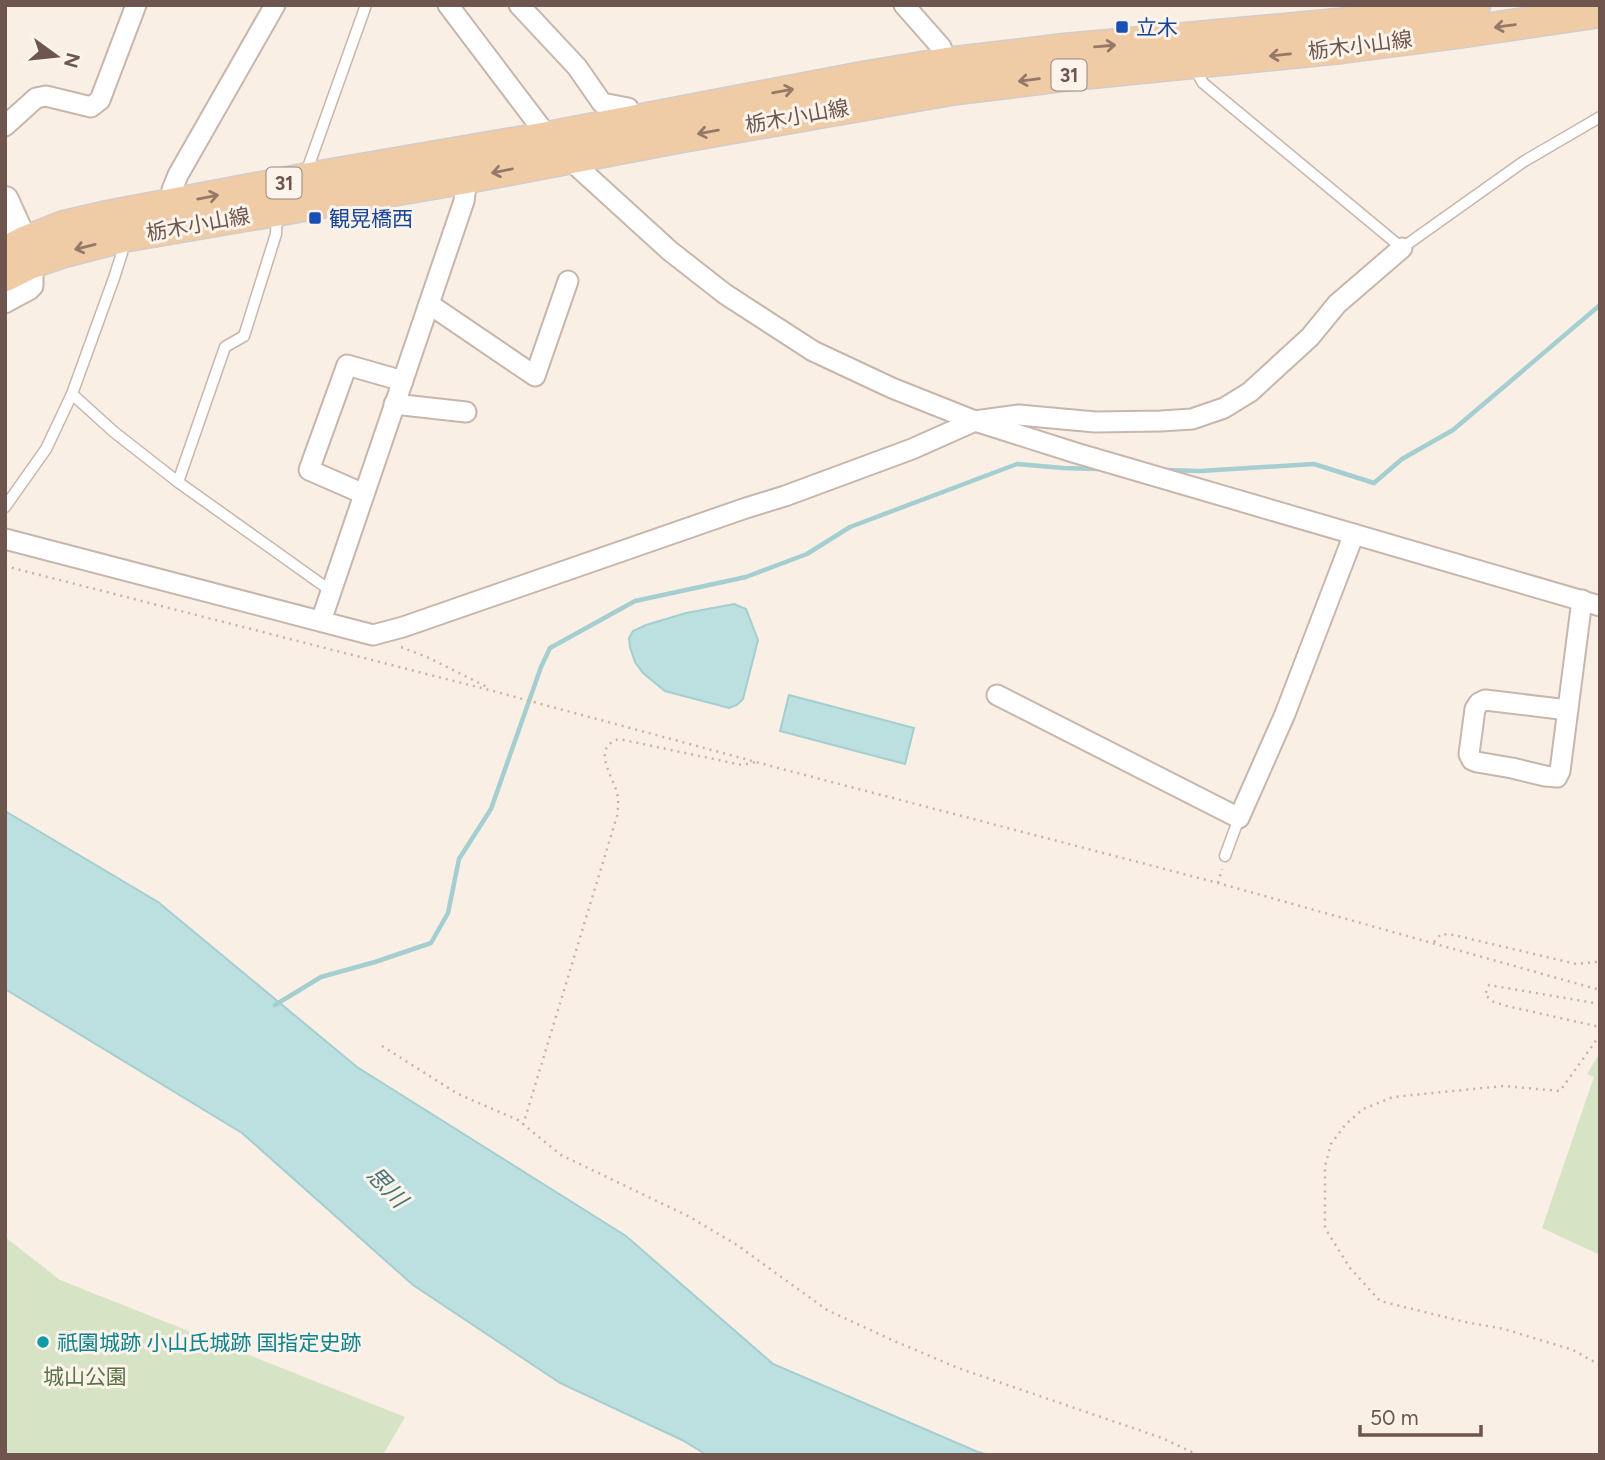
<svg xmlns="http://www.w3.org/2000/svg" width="1605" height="1460" font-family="Figtree,'Noto Sans JP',sans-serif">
	<rect width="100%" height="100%" fill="#f9efe5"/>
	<g fill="#d6e4c5">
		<path d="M1600,1053V1255L1542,1228L1594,1077L1587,1074Z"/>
		<path d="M5,1237L60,1280L405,1417L383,1455H5Z"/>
	</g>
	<g fill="#bcdfe0" stroke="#a4ced0" stroke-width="2">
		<path d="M734,604L746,609L758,640L743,699L737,705L729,708L665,691L643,673L635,662L630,647L629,638L633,631L646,625L686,613Z"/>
		<path d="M789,695L914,728L905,764L780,731Z"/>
		<path d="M5,811L158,902L357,1067L626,1236L773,1364L978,1452L989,1455H707L682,1440L560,1383L413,1285L242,1133L5,989Z"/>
	</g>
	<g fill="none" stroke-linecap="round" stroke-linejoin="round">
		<g stroke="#a4ced0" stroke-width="4.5">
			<path d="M1163,470L1200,471L1314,464L1374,483L1402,459L1453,430L1600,305"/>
			<path d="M275,1005L321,977L375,962L431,943L448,913L459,859L491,809L541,667L550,648L635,601L746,577L807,554L850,527L1017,464L1063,468L1098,469"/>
		</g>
		<g stroke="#c8b6ad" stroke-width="13">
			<g id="lane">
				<path d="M1194,67L1203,83L1402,248L1523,162L1600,117"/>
				<path d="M306,173L366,5"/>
				<path d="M122,242V253L114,278L72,394L114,432L178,482L331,591"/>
				<path d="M178,482L225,347L244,336L276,234L277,214"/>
				<path d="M5,507L46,449L72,394"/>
				<path d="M1225,856L1239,818"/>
			</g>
		</g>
		<g stroke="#c8b6ad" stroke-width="23">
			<g id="street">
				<path d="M448,5L548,137L569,159L670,251L725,294L813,351L892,388L975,421L1076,453L1600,606"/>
				<path d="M519,5L577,67L602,103L628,108L632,120"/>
				<path d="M904,5L941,47L947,63L948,75"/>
				<path d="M5,126L36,98L46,96L91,107L100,100L136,5"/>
				<path d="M172,204V190L178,175L275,5"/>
				<path d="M5,303L29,290L33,286V276L29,264"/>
				<path d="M429,304L535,376L568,281"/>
				<path d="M394,404L466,412"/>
				<path d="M364,494L309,470L347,365L403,381"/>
				<path d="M5,539L373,635L403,627L746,508L785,496L912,449L975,421L1019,415L1095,422L1161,421L1192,419L1224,408L1250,392L1310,337L1337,304L1402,248"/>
				<path d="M321,621L464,201L467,178"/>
				<path d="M997,695L1239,818L1285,714L1354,534"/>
				<path d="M1568,710L1485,700L1479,703L1475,709L1469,754L1472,760L1477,762L1512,768L1545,776L1557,777L1560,771L1582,600"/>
			</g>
		</g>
		<g stroke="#cdb8ae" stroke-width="30">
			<path id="secondary" d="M5,200L24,242L29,262"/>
		</g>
		<g stroke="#d4ccca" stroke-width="33">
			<g id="primary">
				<path d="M5,252L24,242L64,226L103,217L304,179L548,137L863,77L947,63L1065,49L1338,24L1475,5"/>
				<path d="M5,276L29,264L64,252L122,237L467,178L676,138L950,90L1071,75L1341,48L1457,33L1600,12"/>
			</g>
		</g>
		<g stroke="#cfb0a4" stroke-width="2.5" stroke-dasharray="2 5" stroke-linecap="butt">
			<path d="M5,566L493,691L782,769L1218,883L1600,990"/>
			<path d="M401,647L429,658L487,687"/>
			<path d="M1218,883L1222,869"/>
			<path d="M1434,942L1441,934L1454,935L1576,964L1596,962L1600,959"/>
			<path d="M1600,1004L1489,985L1485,995L1494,1002L1507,1006L1600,1027"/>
			<path d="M1600,1035L1560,1091L1503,1086L1393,1097L1363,1109L1345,1125L1331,1144L1325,1166V1228L1350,1268L1380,1301L1465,1322L1504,1329L1573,1350L1600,1365"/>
			<path d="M382,1046L458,1094L518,1120L561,1155L688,1216L737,1245L827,1310L892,1340L958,1368L1162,1438L1198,1455"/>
			<path d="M523,1125L617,816C618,808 619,801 617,793C612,774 591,748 619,739L742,765L756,762"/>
		</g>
		<use href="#lane" stroke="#fff" stroke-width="10"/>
		<use href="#street" stroke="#fff" stroke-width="19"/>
		<use href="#secondary" stroke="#fff" stroke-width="26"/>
		<use href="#primary" stroke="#efcba6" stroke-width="30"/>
	</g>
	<defs><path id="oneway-shaft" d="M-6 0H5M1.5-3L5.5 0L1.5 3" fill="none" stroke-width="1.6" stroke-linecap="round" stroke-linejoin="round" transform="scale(1.75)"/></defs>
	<g stroke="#957968">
		<use href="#oneway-shaft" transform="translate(1505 26) rotate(172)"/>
		<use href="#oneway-shaft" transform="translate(1105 46) rotate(-5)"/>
		<use href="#oneway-shaft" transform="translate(1280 55) rotate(174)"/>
		<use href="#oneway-shaft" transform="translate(1029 80) rotate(173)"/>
		<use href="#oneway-shaft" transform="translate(783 91) rotate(-10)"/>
		<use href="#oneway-shaft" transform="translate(708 132) rotate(170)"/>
		<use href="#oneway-shaft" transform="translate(502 171) rotate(169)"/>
		<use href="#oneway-shaft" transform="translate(208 197) rotate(-11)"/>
		<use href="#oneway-shaft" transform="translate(85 247) rotate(166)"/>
	</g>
	<g fill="#1a4fb4" stroke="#fcf3eb" stroke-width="2.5">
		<rect x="1115" y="20" width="14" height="14" rx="3.5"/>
		<rect x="308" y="211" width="14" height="14" rx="3.5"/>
	</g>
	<circle fill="#0f9aa8" stroke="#fcf3eb" stroke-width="2.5" cx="43" cy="1342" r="7"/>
	<g text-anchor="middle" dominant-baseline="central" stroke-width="6" stroke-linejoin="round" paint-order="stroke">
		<g fill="#fcf3eb" stroke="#99857d" stroke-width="2">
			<rect x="1051.5" y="59.5" width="35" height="31" rx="5"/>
			<rect x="266.5" y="167.5" width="35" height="31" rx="5"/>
		</g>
		<g font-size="19" font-weight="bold" fill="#6e564e">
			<text x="1069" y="75">31</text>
			<text x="284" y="183">31</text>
		</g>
		<g font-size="21" fill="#164399" stroke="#fcf3eb" text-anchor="start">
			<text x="1136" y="27">立木</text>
			<text x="329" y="218">観晃橋西</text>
		</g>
		<g font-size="21" fill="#6e564e" stroke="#fcf3eb">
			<text transform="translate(1360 45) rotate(-7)">栃木小山線</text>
			<text transform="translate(797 116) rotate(-10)">栃木小山線</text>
			<text transform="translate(198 224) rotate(-10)">栃木小山線</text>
		</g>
		<g font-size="21" fill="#0d838f" stroke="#fcf3eb" text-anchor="start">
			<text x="57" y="1342">祇園城跡 小山氏城跡 国指定史跡</text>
		</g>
		<g font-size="21" fill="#597347" stroke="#fcf3eb">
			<text x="85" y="1376">城山公園</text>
		</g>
		<g font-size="23" font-style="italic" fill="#477678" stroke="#fcf3eb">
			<text transform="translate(387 1187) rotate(46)">思川</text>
		</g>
	</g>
	<rect width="1605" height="1460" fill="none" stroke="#6e564e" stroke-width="14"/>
	<g transform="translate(56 56) rotate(105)" stroke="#fcf3eb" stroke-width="5" paint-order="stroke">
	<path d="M0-5L12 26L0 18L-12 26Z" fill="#6e564e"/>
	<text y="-10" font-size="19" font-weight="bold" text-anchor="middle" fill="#6e564e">N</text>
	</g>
	<path d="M1360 1425v10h121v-10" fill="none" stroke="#6e564e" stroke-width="3.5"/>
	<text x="1370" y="1425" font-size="21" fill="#6e564e" stroke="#fcf3eb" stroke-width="5" paint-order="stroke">50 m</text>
</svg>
